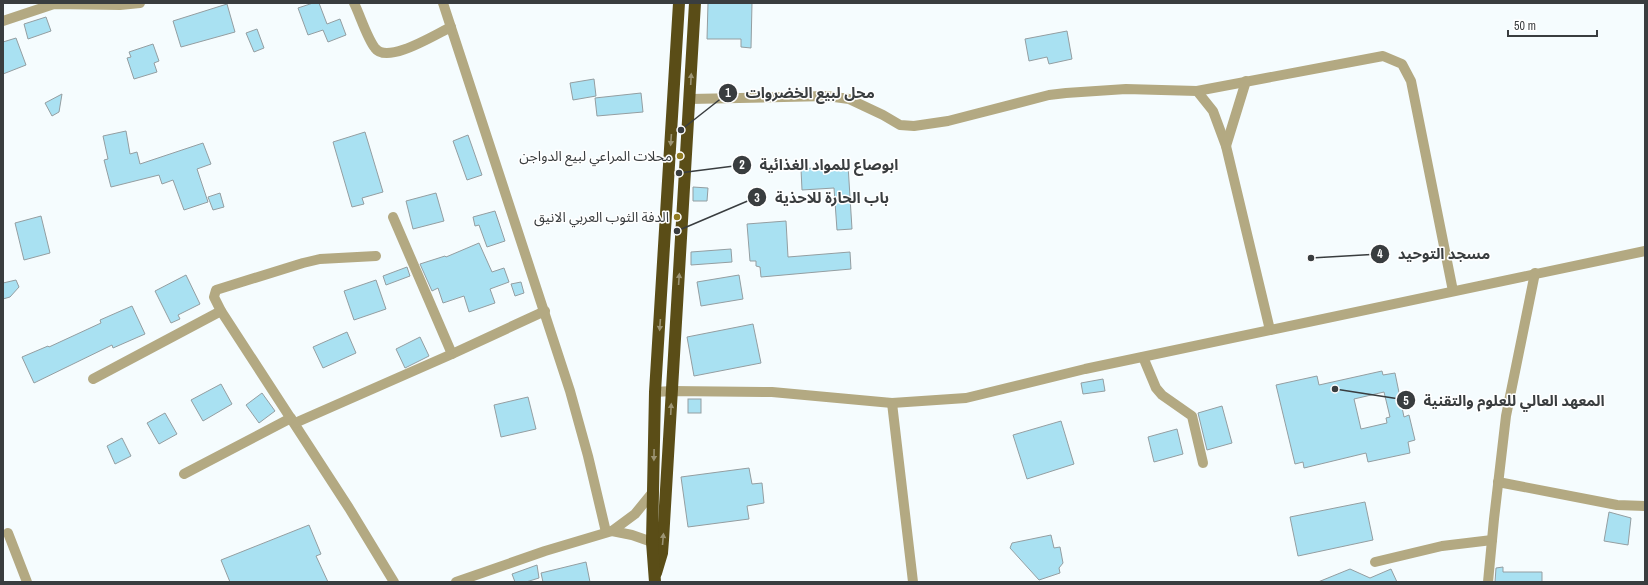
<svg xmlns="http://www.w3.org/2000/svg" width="1648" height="585" font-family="'Archivo Narrow','Noto Sans Arabic',sans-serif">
	<rect width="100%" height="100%" fill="#f5fcfe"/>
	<g fill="#a9e1f2" stroke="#949ea1" fill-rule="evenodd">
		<path d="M313,3H319L327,24L340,19L346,35L328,42L323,30L308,35L298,8Z"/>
		<path d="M708,3H752L751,48L741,47V39H707Z"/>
		<path d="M227,4L235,32L181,47L173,21Z"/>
		<path d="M46,17L51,31L28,39L24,24Z"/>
		<path d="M257,29L264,48L254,52L246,33Z"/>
		<path d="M1067,31L1072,59L1049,64L1047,57L1029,61L1025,39Z"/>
		<path d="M16,38L26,65L3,74V42Z"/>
		<path d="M153,44L159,61L154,63L157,72L134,79L127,58L131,57L129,52Z"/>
		<path d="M594,79L596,96L573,100L570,83Z"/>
		<path d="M641,93L643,112L597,116L595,98Z"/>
		<path d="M62,94L59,112L52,116L45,103Z"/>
		<path d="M126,131L130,154L137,152L140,164L203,143L211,164L197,169L208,202L184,210L173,180L162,184L159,175L111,187L104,160L108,159L103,136Z"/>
		<path d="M365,132L383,192L362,198L364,204L352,207L333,142Z"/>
		<path d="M468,135L482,175L467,180L453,141Z"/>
		<path d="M848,165L852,229L837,230L834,188L802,190L801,169Z"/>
		<path d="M693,187L708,188L707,201H693Z"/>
		<path d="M220,193L224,207L213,210L208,197Z"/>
		<path d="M436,193L444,221L413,229L406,201Z"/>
		<path d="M495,211L505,241L487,247L479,225L475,226L473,217Z"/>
		<path d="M41,216L50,253L24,260L15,223Z"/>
		<path d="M786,221L788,257L850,252L851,269L761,277L760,267L756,266V261H750L747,224Z"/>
		<path d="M479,243L492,272L504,268L509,282L490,289L495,303L469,312L464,296L443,303L438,288L432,291L420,264L445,256L446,257Z"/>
		<path d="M731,249L732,262L691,265V252Z"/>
		<path d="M407,267L410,276L386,285L383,276Z"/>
		<path d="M186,275L200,304L178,315L180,319L171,323L155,291Z"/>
		<path d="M739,275L743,299L701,306L697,282Z"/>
		<path d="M16,280L19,287L10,297L3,299V283Z"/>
		<path d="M376,280L386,309L354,320L344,291Z"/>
		<path d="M521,282L524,293L515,296L511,284Z"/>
		<path d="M132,306L145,334L113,348L112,345L34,383L22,357L48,346L49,347L101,323L100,320Z"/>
		<path d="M753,324L761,363L694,376L687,337Z"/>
		<path d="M347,332L356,353L323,368L313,347Z"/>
		<path d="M420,337L429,356L405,368L396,349Z"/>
		<path d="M1382,371L1383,375L1395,373L1404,417L1409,415L1415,440L1408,442L1410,453L1368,462L1366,453L1304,468L1303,462L1295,464L1276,385L1317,376L1319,385ZM1384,392L1390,417L1386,418L1387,423L1361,429L1354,399Z"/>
		<path d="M1103,379L1105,391L1083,394L1081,383Z"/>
		<path d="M221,384L232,404L203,421L191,400Z"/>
		<path d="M262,393L275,411L259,423L246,405Z"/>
		<path d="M528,397L536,429L501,437L494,405Z"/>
		<rect x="688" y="399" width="13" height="14"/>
		<path d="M1222,406L1232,443L1207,450L1198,413Z"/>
		<path d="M165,413L177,434L159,444L147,423Z"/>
		<path d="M1061,421L1074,464L1027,479L1013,435Z"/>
		<path d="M1177,429L1183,454L1154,462L1148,437Z"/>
		<path d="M122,438L131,456L115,464L107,446Z"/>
		<path d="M749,468L752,484L762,483L764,503L747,506L749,519L688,527L681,477Z"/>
		<path d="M1365,502L1373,540L1298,556L1290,517Z"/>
		<path d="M1609,512L1631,518L1628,545L1604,541Z"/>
		<path d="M309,525L321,554L316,556L328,582H230L221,560Z"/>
		<path d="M1051,535L1054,548L1060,547L1063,563L1059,568L1060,573L1039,580L1010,548L1012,543Z"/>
		<path d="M586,562L590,582H543L541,573Z"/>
		<path d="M537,565L539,578L526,582H515L512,574Z"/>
		<path d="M1503,567V572H1542V582H1495L1496,568Z"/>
		<path d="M1350,569L1370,578L1391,569L1397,582H1318Z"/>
	</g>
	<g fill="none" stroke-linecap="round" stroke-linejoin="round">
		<g stroke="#b3a982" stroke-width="10">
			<path d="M354,3C360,15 367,38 375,48C387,65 436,34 451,27"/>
			<path d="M443,3L570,391L588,456L606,532"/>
			<path d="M3,21L54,4L120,5L140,3"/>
			<path d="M1197,91L1383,56L1402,64L1411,81L1453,291"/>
			<path d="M690,99L827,96L849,99L883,115L900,125L914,126L948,121L1049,95L1066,93L1126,89L1197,91L1213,111L1226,146L1270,330"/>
			<path d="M1226,146L1246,81"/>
			<path d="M393,217L452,354"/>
			<path d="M376,256L320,259L303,263L216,290L214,297L221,311L349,508L394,582"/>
			<path d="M1143,357L1156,388L1162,395L1192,416L1203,463"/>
			<path d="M93,379L221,311"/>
			<path d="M655,392L672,391L772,392L892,403L966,398L1085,369L1645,251"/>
			<path d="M892,403L913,582"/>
			<path d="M295,423L452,354L545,311"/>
			<path d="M184,474L291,418"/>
			<path d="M1498,482L1617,505L1645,506"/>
			<path d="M612,531L632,535L652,542"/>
			<path d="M8,533L27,582"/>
			<path d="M1375,562L1442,546L1492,540"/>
			<path d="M456,582L545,551L612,531L635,514L653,492"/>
			<path d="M1488,582L1494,519L1506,416L1535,273"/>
		</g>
		<g stroke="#5a4d17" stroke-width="12">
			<path d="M656,573L662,553L663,540L695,3"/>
			<path d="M655,582L652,542L655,392L679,3"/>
		</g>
	</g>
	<defs><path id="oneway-solid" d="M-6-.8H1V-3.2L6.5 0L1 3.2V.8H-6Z"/></defs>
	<g fill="#9c9474">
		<use href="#oneway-solid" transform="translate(691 79) rotate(-87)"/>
		<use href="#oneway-solid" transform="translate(671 140) rotate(94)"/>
		<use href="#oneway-solid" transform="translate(679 279) rotate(-86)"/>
		<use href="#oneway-solid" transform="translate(660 325) rotate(94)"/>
		<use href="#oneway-solid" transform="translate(671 409) rotate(-87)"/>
		<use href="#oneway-solid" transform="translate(654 455) rotate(91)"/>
		<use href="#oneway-solid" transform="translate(663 539) rotate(-85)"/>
	</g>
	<g fill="#907b21" stroke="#fff" stroke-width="1.5">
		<circle cx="680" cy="156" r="4"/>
		<circle cx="677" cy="217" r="4"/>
	</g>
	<g text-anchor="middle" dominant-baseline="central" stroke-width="3" stroke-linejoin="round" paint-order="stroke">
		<g font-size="14" fill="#393d3f" stroke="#fff" text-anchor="end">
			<text x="672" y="156">محلات المراعي لبيع الدواجن</text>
			<text x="669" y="217">الدفة الثوب العربي الانيق</text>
		</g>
	</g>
	<path fill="none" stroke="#393d3f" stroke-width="1.5" d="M681 130L728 93M679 173L742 165M677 231L757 197M1311 258L1380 254M1335 389L1406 400"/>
	<g fill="#393d3f" stroke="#fff" stroke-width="1.5">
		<circle cx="681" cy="130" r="4"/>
		<circle cx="679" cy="173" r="4"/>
		<circle cx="677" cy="231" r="4"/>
		<circle cx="1311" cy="258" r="4"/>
		<circle cx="1335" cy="389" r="4"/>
		<circle cx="728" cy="93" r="10"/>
		<circle cx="742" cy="165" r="10"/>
		<circle cx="757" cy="197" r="10"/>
		<circle cx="1380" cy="254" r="10"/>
		<circle cx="1406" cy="400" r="10"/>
	</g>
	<g font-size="12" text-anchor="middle" font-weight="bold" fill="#fff">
		<text x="728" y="97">1</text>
		<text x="742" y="169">2</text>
		<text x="757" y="202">3</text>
		<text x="1380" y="258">4</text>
		<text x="1406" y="405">5</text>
	</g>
	<g font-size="15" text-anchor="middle" font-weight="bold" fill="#393d3f" stroke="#fff" stroke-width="3" stroke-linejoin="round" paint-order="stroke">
		<text x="810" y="98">محل لبيع الخضروات</text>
		<text x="829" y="170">ابوصاع للمواد الغذائية</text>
		<text x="832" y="203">باب الحارة للاحذية</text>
		<text x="1444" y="259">مسجد التوحيد</text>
		<text x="1514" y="406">المعهد العالي للعلوم والتقنية</text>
	</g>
	<rect width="1648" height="585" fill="none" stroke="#393d3f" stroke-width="8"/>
	<path d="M1508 30v6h89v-6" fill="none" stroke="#393d3f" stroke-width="2"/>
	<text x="1514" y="30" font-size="12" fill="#393d3f" stroke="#ffffff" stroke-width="3" paint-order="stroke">50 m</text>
</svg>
